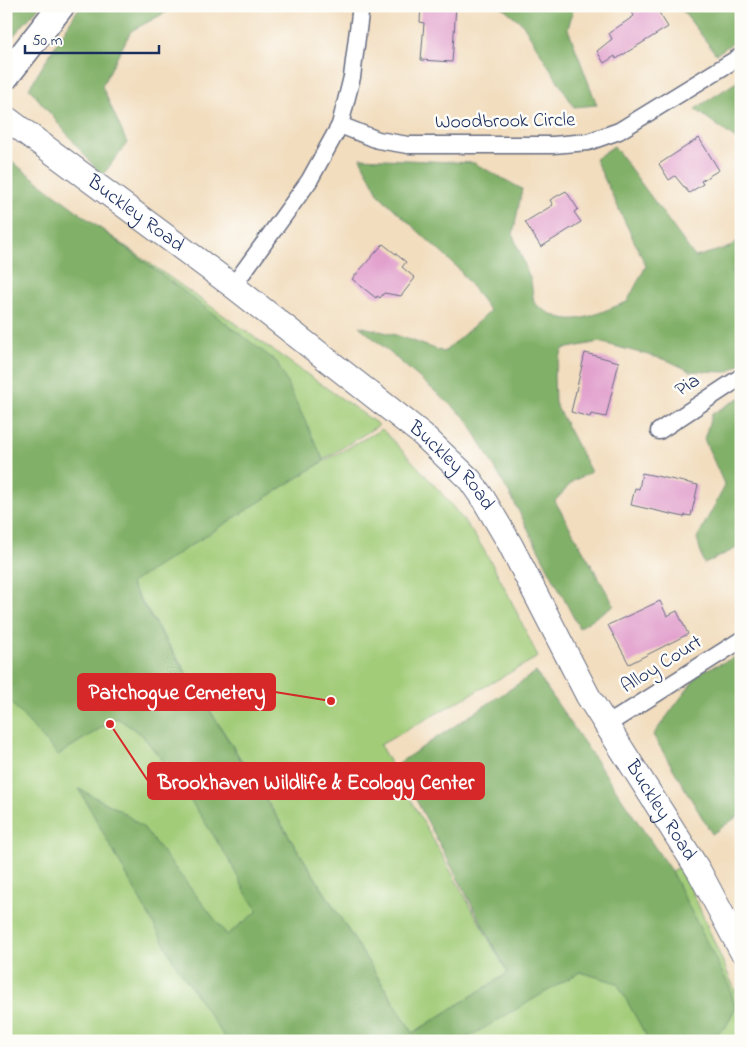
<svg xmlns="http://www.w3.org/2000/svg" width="747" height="1047" font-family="'Indie Flower',sans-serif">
	<rect width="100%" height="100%" fill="#fdfcf7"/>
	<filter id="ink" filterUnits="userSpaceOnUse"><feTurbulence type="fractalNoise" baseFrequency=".02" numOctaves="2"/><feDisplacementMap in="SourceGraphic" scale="10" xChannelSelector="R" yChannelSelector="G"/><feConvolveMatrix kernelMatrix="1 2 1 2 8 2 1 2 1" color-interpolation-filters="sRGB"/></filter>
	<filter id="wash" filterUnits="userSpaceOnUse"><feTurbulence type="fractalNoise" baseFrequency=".0096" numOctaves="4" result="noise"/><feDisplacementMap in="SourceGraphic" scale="20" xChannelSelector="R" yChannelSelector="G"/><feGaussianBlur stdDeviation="1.12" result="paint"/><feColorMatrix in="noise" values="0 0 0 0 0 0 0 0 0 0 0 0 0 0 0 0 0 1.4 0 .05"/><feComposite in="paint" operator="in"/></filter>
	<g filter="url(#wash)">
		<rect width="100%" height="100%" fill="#f2ddbe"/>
		<g fill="#a2cc78" stroke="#5e7e6b">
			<path d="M6,162L379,425L125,584L411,1037L681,865L741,1004V1041H6Z"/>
			<path d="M382,429C412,461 444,493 470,529C498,568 517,614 538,657L380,745L508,973L413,1033L130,583L324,461Z"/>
		</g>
		<g fill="#81b068" stroke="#4e7063">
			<path d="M6,6H40L6,44Z"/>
			<path d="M80,6L176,7L131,31L102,86L127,143L102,176L29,88Z"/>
			<path d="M501,6H574L568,29L597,105L574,107L522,23Z"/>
			<path d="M679,6H741V38L716,54Z"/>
			<path d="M741,79V143L695,109Z"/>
			<path d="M614,146L695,257L730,247L741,238V265L732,271L741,288V363L729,372L690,371L667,360L599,342L563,349L554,374L555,403L591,472L573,481L555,501L614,605L579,628L514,502L467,419L359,326L396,335L444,352L490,311L458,268L379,195L360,158L474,163L522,189L513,235L531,281L534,303C571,332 588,316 627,302L646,266L595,159Z"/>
			<path d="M6,159L15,164L277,362L324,461L130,584L413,1033L508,973L397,764L536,672L671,871L730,988L735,1008L726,1027L705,1041H649L617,983L580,972L462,1041H227L175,963L79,789L118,809L143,827L227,935L258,911L247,895L229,860L201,816L162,760L141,734L117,718L58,755L6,697Z"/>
			<path d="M741,397V546L704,564L697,538L725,486L704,439L712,414Z"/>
			<path d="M741,655V814L712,834L653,735L700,672Z"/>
		</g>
		<g id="blocks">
			<g fill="#e2a0cd">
				<path d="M421,6H456L452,62L421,60L424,23L420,22Z"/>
				<path d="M629,6H655L668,27L616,59L615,56L604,63L597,51L612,39L609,33L634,16Z"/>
				<path d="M699,138L719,170L701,181L703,184L689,193L675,176L669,180L659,164Z"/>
				<path d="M566,191L578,209L574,212L581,222L541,247L525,222L553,205L550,200Z"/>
				<path d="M383,244L406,262L402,267L415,278L401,296L384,293L380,298L377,296L376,298L352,279Z"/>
				<path d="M585,353L619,362L606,417L591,414L590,417L571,412Z"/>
				<path d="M642,473L698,485L691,516L685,515L684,517L631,505L635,488L639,489Z"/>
				<path d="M660,601L667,616L677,611L688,634L629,664L608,625Z"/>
			</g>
		</g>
	</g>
	<g filter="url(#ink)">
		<use href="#blocks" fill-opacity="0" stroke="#666c80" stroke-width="1"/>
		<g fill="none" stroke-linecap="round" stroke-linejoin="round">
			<g stroke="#666c80" stroke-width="19">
				<g id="street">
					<path d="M361,6L352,77L340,125L378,140L408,145H553L588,142L619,131L741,56"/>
					<path d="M233,286L309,181L340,125"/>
					<path d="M659,431L741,377"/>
					<path d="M605,726L741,640"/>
				</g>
			</g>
			<g stroke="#666c80" stroke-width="26">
				<g id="secondary">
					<path id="s1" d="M6,118L233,286L422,434L470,480L484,500L510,544L588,696L699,871L741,950"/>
				</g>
			</g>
			<g stroke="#666c80" stroke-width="29">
				<path id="primary" d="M6,76L61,6"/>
			</g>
			<use href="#street" stroke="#fff" stroke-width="16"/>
			<use href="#secondary" stroke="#fff" stroke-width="24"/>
			<use href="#primary" stroke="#fff" stroke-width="26"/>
		</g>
	</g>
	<g text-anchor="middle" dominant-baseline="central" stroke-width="5" stroke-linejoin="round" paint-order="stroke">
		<g font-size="20" fill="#1b2f5e" stroke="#fdfcf7">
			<text transform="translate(505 122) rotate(-1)">Woodbrook Circle</text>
			<text stroke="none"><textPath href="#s1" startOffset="161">Buckley Road</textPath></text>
			<text transform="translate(688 386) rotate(-33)">Pia</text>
			<text stroke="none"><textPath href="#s1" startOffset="566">Buckley Road</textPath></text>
			<text transform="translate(662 665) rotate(-32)">Alloy Court</text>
			<text stroke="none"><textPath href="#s1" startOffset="971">Buckley Road</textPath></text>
		</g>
	</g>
	<path fill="none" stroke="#d62828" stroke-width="2" d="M331 701L275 692M110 724L148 781"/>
	<g fill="#d62828" stroke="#fdfcf7" stroke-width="2">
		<circle cx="331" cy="701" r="5"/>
		<circle cx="110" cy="724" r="5"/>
	</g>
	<g fill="#d62828" stroke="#d62828" stroke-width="2">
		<rect x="78" y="674" width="197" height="36" rx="5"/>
		<rect x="148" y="763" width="336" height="36" rx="5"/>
	</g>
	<g font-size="21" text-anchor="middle" font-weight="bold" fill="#fff">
		<text x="177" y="699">Patchogue Cemetery</text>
		<text x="316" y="789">Brookhaven Wildlife &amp; Ecology Center</text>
	</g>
	<rect width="747" height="1047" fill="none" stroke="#fdfcf7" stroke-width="25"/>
	<path d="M25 45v8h134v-8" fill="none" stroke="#1b2f5e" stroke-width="2.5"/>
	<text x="32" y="45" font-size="15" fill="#1b2f5e" stroke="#fdfcf7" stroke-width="4" paint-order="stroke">50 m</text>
</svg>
